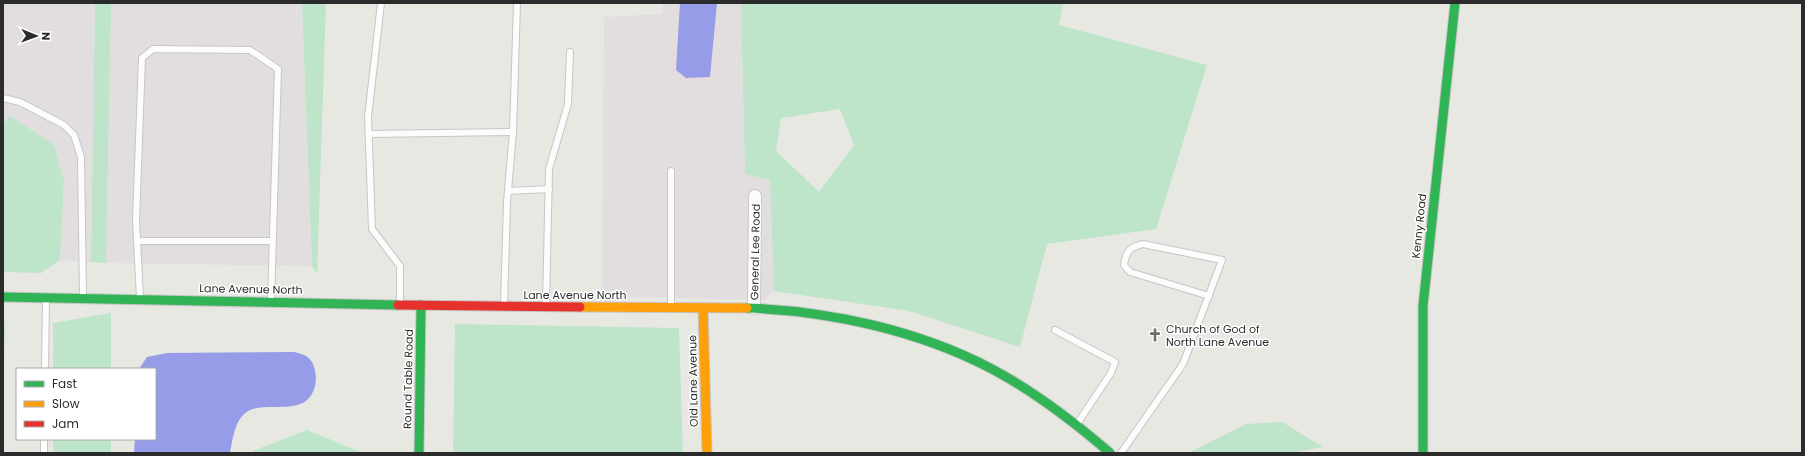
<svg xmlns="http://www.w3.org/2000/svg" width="1805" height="456" font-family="Poppins,sans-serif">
	<rect width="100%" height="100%" fill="#e7e8e2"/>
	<g fill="#e2dee0">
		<path d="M3,3H95L91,262L60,260L64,181L10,117L3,125Z"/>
		<path d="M111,3H302L312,266L106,263Z"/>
		<path d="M663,3H741L745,174L770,179L774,291L765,300L602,296L604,17L662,14Z"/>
	</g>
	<g fill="#bee4c9" fill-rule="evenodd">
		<path d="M95,3H111L106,263L91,262Z"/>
		<path d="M302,3H326L317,274L312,266Z"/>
		<path d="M741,3H1063L1059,25L1207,65L1156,229L1047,244L1020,347L909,311L774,291L770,180L745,174ZM840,109L854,145L819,192L776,151L781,118Z"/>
		<path d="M10,116L54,145L64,181L60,260L41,273L3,272V125Z"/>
		<path d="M111,313V369H53V323Z"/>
		<path d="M3,322H5L3,411Z"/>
		<path d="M455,324L679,328L683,453H453Z"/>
		<path d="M1282,422L1323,447L1291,453H1188L1246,424Z"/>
		<path d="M307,430L363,453H252L253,451Z"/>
		<rect x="53" y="439" width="58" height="14"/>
	</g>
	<g fill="#979ce8">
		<path d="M680,3H717L710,77L686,78L676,70Z"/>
		<path d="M294,352C298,353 303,354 306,356C319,364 319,390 307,400C293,412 268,403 250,410C235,417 233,438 230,453H134L135,439H155V369H139L147,357L167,353Z"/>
	</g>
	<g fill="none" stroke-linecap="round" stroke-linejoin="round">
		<g stroke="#c7c6c7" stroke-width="8">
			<g id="lane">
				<path d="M381,3L368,117L372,229L400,266V303"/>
				<path d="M3,98L20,102L64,125L74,135L81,157L83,297"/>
				<path d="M513,132L517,3"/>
				<path d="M369,134L513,132L507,202L504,306"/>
				<path d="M508,191L549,189"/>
				<path d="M137,241H272"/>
				<path d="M140,298L136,220L142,58L153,49L250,50L278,69L271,302"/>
				<path d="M546,305L549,169L568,104L570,52"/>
				<path d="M671,306V171"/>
				<path d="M1055,330L1115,362L1111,373L1077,424"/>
				<path d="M45,369L46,299"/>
				<path d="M44,453V439"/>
				<path d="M1121,453L1183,364L1222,260L1143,244C1130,247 1126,251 1124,265L1130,272L1209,296"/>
			</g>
		</g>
		<g stroke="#c7c6c7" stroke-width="14">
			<path id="street" d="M754,308L755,196"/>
		</g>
		<g stroke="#c7c6c7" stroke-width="11">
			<g id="fast">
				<path d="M3,297L398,305"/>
				<path d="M747,308C829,311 918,330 992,369C1035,392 1073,421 1110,453"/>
				<path d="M419,453L421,305"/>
				<path d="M1423,453V306L1455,3"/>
			</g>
		</g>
		<g stroke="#c7c6c7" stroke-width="11">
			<g id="slow">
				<path d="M580,307L747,308"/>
				<path d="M703,308L707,453"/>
			</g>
		</g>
		<g stroke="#c7c6c7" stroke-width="11">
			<path id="jam" d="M398,305L580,307"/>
		</g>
		<use href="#lane" stroke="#fbfcfb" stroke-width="6"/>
		<use href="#street" stroke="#fbfcfb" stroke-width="12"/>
		<use href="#fast" stroke="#30b455" stroke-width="9"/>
		<use href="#slow" stroke="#ff9f0a" stroke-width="9"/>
		<use href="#jam" stroke="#e5322d" stroke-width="9"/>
	</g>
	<defs>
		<g id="church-bare" transform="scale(1.08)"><path d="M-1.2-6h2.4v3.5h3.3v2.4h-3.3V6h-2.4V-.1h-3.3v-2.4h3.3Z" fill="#6d6d6b" stroke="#fff" stroke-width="2.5" paint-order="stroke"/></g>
	</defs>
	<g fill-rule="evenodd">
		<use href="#church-bare" x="1155" y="335"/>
	</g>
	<g text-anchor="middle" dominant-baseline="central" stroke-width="3" stroke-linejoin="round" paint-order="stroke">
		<g font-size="11" fill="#2b2b2b" stroke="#fff">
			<text transform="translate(1419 226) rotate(-84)">Kenny Road</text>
			<text transform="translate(755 252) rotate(-89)">General Lee Road</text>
			<text transform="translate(251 289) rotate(1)">Lane Avenue North</text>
			<text x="575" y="295">Lane Avenue North</text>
			<text transform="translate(408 379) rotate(-89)">Round Table Road</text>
			<text transform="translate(693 381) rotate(-91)">Old Lane Avenue</text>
		</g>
		<g font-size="11" fill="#2b2b2b" stroke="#fff" text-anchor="start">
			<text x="1166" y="329">Church of God of<tspan x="1166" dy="13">North Lane Avenue</tspan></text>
		</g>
	</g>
	<rect width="1805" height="456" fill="none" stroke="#2b2b2b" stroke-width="8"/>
	<rect x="16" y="368" width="140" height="72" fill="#ffffff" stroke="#aaaaaa"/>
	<rect x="24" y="381" width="20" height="6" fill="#30b455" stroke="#aaaaaa"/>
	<text x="52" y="388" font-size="12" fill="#2b2b2b">Fast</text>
	<rect x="24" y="401" width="20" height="6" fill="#ff9f0a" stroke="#aaaaaa"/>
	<text x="52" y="408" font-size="12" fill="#2b2b2b">Slow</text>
	<rect x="24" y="421" width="20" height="6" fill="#e5322d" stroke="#aaaaaa"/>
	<text x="52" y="428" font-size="12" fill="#2b2b2b">Jam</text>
	<g transform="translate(36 36) rotate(91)" stroke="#ffffff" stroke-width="3" paint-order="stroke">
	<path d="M0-3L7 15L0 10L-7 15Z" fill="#2b2b2b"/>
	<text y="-6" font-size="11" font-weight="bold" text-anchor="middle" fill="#2b2b2b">N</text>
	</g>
</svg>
